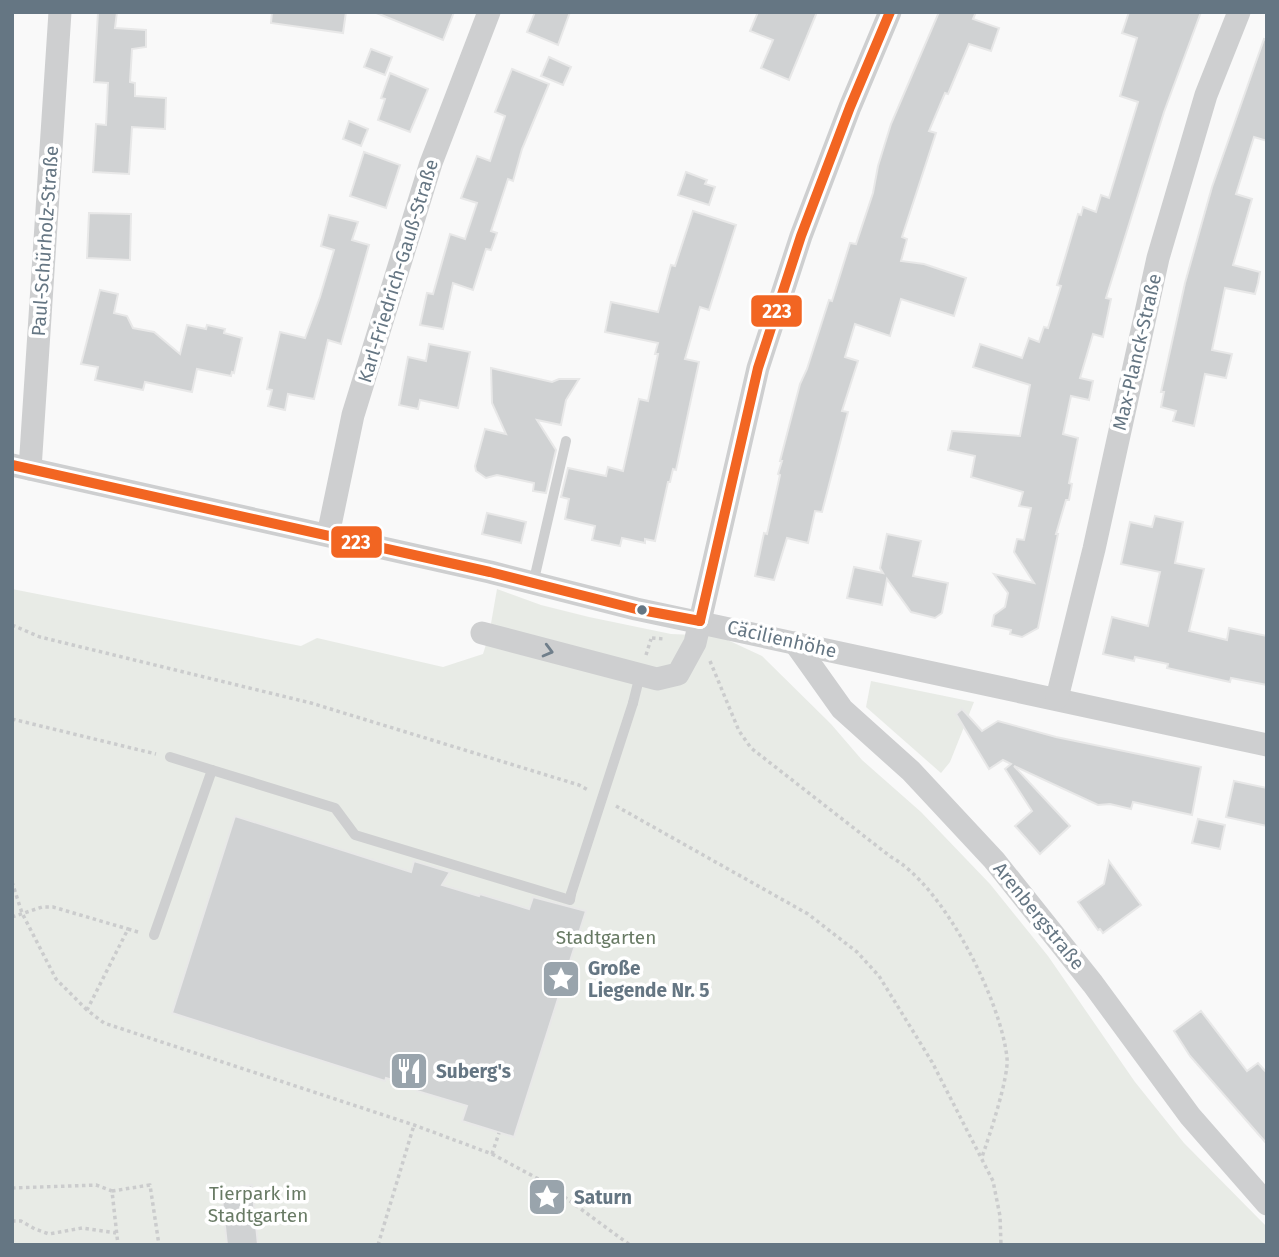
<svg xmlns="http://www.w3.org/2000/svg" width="1279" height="1257" font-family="'Fira Sans',sans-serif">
	<rect width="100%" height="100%" fill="#f9f9f9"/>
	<g fill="#e8ebe6">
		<path d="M12,589L301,646L317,638L443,667L483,654L489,635L497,589L541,605L589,617L671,634L719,636L762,656L831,724L862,760L921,812L990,884L1048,956L1135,1082L1184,1143L1267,1227V1245H12Z"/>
		<path d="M871,681L974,702L950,762L941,773L866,707Z"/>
	</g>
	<g fill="#d0d2d3" stroke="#e8e8e8" stroke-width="2">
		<path d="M98,12H117L115,28L146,30V47L132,49L130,82L135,83V96L166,98L165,129L132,127L129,174L93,172L96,124L106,125L108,83L94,82Z"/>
		<path d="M272,12H346L343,33L271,23Z"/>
		<path d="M374,12H454L443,40Z"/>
		<path d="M535,12H570L558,45L527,32Z"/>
		<path d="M758,12H817L789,80L761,68L773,40L750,31Z"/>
		<path d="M939,12H976L973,19L999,28L991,51L969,44L948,94L945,93L929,131L936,133L902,237L907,239L901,261L924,264L966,278L954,316L901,299L890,336L855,324L845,357L858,361L842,411L848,412L822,512L815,511L808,543L787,538L774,580L755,576L764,533L767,534L780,475L778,474L782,461H780L800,384L807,369L829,300L832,301L850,243L856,244L873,193L878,166L891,124Z"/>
		<path d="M1129,12H1201L1164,112L1106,298L1111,299L1103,337L1093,334L1080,378L1093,381L1089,400L1071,396L1063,434L1078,438L1069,483L1072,484L1069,500H1066L1056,534H1058L1038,628L1022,637L1010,634L1011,630L992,626L994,615L1005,607L1008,593L994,574L1034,583L1014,552L1017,539L1024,540L1031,508L1019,506L1023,492L971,477L975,456L948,450L952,431L1020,436L1030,385L973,367L980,344L1022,358L1029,338L1039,342L1044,327L1048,328L1061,286L1057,285L1078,214L1081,215L1083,207L1096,212L1101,195L1109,198L1138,102L1120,96L1137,38L1122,33Z"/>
		<path d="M1264,39L1267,40V141L1254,137L1236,194L1252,199L1233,265L1260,272L1258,283L1255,294L1225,288L1212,350L1232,354L1226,378L1205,374L1194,426L1173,421L1176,411L1161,407L1164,392H1161L1185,283L1212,187Z"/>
		<path d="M371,49L392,57L385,75L364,67Z"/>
		<path d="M549,57L571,67L563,85L541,76Z"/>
		<path d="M512,69L549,84L522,149L513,181L508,179L491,231L497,233L491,250L486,249L473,290L453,283L443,329L420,325L427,293L433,294L450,234L465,239L477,203L461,198L477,156L490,161L505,116L495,112Z"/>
		<path d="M390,73L428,89L410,132L378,120L385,99L381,98Z"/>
		<path d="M349,121L368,129L361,146L343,139Z"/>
		<path d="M364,152L400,165L386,208L350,196Z"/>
		<path d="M686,172L707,180L705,184L715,187L709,205L678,195Z"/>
		<path d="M693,211L736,225L709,310L700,307L685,359L699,362L676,470L673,469L670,482H668L655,541L645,539V543L622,538L620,546L592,540L595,526L565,519L569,499L561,497L568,468L606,476L608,467L623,471L639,399L648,401L658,354H655L658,343L605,332L611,302L658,312L671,265L675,266Z"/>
		<path d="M89,213L131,214L130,260L87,258Z"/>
		<path d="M329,215L358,222L352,240L369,245L341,344L328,340L314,399L288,394L285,410L268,406L272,390L267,389L280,332L305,338L320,297L334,250L321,246Z"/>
		<path d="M100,290L118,294L114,313L127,316L133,328L154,332L180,354L187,325L206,329L207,325L225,329L224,333L242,338L234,373L232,372L231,376L197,369L192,392L145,382L143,390L95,380L98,367L81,364Z"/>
		<path d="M429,344L470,352L458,408L420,400L418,409L399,405L408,357L426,361Z"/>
		<path d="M491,368L552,382L559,379H579L566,400L561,425L537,420L556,450L546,493L533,491L534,483L497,475L486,478L476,471L475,466L485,429L506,434L492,403Z"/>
		<path d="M487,513L526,522L521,543L482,534Z"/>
		<path d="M1155,516L1183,522L1175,563L1204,569L1189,631L1227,640L1229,628L1267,636V685L1231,678L1230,682L1167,668L1168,664L1135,657L1134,661L1103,654L1112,617L1148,626L1160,572L1121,564L1130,522L1152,527Z"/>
		<path d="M887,534L921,541L913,576L948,583L942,613L935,618L911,612L887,579L882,605L847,598L854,567L883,573L880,568Z"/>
		<path d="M962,709L982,731L998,721L1056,737L1201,767L1192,815L1133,802L1131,809L1110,804L1098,805L1014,766L1070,826L1040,854L1015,826L1032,811L1005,769L1011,764L1003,760L989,769L956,714Z"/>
		<path d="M1234,781L1267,788V826L1226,817Z"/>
		<path d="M235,816L411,872L414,861L450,872L442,885L479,896L480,894L529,909L533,897L586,911L514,1137L462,1121L467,1106L417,1091L418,1088L386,1078L385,1081L172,1013Z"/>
		<path d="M1198,819L1225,825L1220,849L1192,843Z"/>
		<path d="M1109,861L1141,905L1103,933L1100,929L1098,930L1078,902L1104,884Z"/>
		<path d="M1201,1011L1247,1071L1258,1063L1267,1073V1144L1190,1056L1174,1031Z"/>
		<path d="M252,1185L258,1245H227L221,1189Z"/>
	</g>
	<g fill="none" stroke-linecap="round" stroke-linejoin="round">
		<g stroke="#cbcccd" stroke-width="3.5" stroke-dasharray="3.5 3.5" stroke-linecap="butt">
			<path d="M12,625L40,637L311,703L579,785L588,790"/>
			<path d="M652,638L664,639"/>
			<path d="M646,655L651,639"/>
			<path d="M710,661L739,731L751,748L891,857C943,885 1001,1000 1007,1058C1009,1077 989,1137 982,1157"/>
			<path d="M12,719L156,754"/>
			<path d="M616,806L808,914L857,952L879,976L932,1062L993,1181L1000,1216L1001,1245"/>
			<path d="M12,882L22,913L56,979L87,1010"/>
			<path d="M12,917L42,907H53L128,929"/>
			<path d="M138,932L128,929L87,1010L104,1023L414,1125L492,1154L499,1133"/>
			<path d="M492,1154L544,1182L630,1245"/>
			<path d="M12,1188L96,1185L112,1191L118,1245"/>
			<path d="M112,1191L150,1185L159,1245"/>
			<path d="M12,1221H21L35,1229L49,1234L82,1228L116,1233"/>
			<path d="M378,1245L414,1125"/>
		</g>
		<g stroke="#cecfd0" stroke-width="10">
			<path d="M533,584L566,441"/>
			<path d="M633,703L640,675"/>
			<path d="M170,757L212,770"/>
			<path d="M154,935L212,770L335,808L355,835L570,900L571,894"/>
		</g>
		<g stroke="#cecfd0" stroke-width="23">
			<path d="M12,465L490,572L636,609L1267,745"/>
			<path d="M30,469L60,12"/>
			<path d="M328,535L353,415L431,163L489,12"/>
			<path d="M482,633L657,679L678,674L695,643L758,368L801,236L850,107L890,12"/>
			<path d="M795,643L842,709L911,771L994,860L1093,984L1190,1116L1267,1204"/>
			<path d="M1057,698L1094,549L1158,258L1206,95L1239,12"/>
		</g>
		<path stroke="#cecfd0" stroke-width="10" d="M571,894L633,703"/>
		<g stroke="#fff" stroke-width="16">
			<g id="bus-1">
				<path d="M12,465L490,572L636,609L700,621"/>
				<path d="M700,621L758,368L801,236L850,107L890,12"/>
			</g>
		</g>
		<use href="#bus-1" stroke="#f26522" stroke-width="10"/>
	</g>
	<defs><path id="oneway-chevron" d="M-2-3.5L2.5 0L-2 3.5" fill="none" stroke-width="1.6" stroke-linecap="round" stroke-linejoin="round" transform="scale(1.75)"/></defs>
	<use stroke="#707f8b" href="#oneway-chevron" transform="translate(548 651) rotate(15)"/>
	<defs>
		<g id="sight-square" transform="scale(2.0125)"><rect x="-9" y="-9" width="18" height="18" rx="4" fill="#99a4ac" stroke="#fff"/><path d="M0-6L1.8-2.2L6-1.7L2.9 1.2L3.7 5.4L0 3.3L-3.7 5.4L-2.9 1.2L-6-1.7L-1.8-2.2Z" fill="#fff"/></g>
		<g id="restaurant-square" transform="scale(2.0125)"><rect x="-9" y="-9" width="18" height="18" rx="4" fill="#99a4ac" stroke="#fff"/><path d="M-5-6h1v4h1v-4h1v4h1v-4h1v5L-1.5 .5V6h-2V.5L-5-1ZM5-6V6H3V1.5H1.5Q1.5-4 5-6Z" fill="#fff"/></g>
	</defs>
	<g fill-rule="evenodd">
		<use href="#sight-square" x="561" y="979"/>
		<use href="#restaurant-square" x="409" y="1071"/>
		<use href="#sight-square" x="547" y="1197"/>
	</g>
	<circle fill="#657683" stroke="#fff" stroke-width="2.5" cx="642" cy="610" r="6"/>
	<g text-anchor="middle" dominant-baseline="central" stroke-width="7" stroke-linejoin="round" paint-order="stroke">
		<g font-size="19" fill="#657683" stroke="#fff">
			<text transform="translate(45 241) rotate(-86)">Paul-Schürholz-Straße</text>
			<text transform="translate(398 271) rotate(-73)">Karl-Friedrich-Gauß-Straße</text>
			<text transform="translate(1137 352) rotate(-77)">Max-Planck-Straße</text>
			<text transform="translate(782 639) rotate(13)">Cäcilienhöhe</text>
			<text transform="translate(1039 916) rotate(51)">Arenbergstraße</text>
		</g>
		<g font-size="19" fill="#687a64" stroke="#fff">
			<text x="606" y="937">Stadtgarten</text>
			<text x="258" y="1193">Tierpark im<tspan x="258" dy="22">Stadtgarten</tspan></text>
		</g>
		<g font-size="19" font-weight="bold" fill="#657683" stroke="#fff" text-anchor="start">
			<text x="588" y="968">Große<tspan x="588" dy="22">Liegende Nr. 5</tspan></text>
			<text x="436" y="1071">Suberg's</text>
			<text x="574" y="1197">Saturn</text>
		</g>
	</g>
	<g stroke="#fff" stroke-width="2.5">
		<rect x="750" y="294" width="53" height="34" rx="7" fill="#f26522"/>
		<rect x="330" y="525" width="53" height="34" rx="7" fill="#f26522"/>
	</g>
	<g font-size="19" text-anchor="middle" font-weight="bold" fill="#fff">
		<text x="777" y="318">223</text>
		<text x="356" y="549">223</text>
	</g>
	<rect width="1279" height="1257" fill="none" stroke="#657683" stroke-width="28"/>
</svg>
